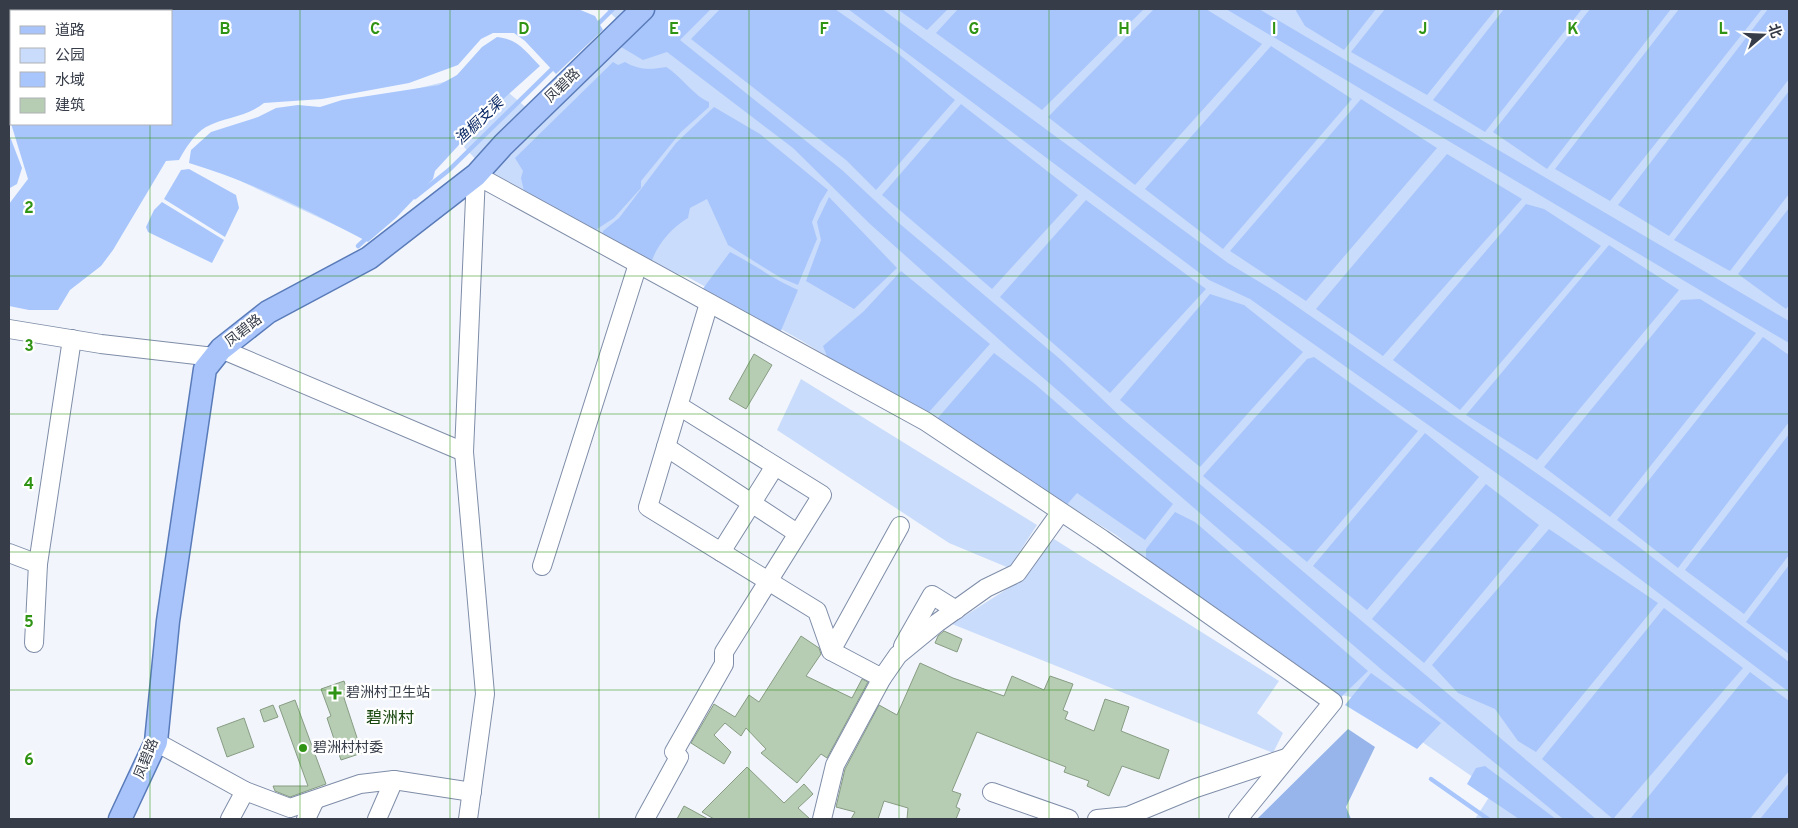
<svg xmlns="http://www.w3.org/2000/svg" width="1798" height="828" font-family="Overpass,'Noto Sans SC',sans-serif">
	<rect width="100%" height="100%" fill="#f2f6fc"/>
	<g fill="#cadcfb">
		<path d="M606,9H1789V819H1475L1493,791L1360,699L1304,687L1116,535L802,341L686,276L625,264L513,206L492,176L460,143L363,238L210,167L230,135L484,72L541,120L628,30Z"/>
		<path d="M801,379L1037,525L1009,568L949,543L777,430Z"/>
		<path d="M1054,539L1279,681L1257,713L1283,733L1273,753L952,624L1018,582Z"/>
	</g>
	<path fill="#97b5ea" d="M1348,729L1375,747L1346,807L1351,819H1257Z"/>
	<g fill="#a8c6fc">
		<path d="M9,9H38L39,11H11V124H171V11H167L170,9H578L595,16L603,30L556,74L525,41L514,33H493L481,39L458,65L409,83L322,99L264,103C247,117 224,117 206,127C195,133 185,149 179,160L166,161L113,250L101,266L70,290L58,310H29L9,306V204L28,179L9,117Z"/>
		<path d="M44,9H160L158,11H44Z"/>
		<path d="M653,9H711L680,40L842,170L900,224L1060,359L1124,420L1596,819H1563L1382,670L1012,351L870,224L793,148L667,52L643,60L616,44Z"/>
		<path d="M720,9H835L895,51L955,100L876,190L846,160L691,39Z"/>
		<path d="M848,9H882L1228,263L1276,292L1555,486L1639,547L1789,662V692L1557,516L1250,299L1209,280Z"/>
		<path d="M897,9H948L927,30Z"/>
		<path d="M958,9H1144L1042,110L936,33Z"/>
		<path d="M1154,9H1206L1262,44L1135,185L1048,117Z"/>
		<path d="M1226,9H1259L1789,321V343Z"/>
		<path d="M1297,9H1376L1344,50L1305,26L1296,11Z"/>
		<path d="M1385,9H1496L1427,95L1351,52Z"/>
		<path d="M1504,9H1582L1485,132L1433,100Z"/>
		<path d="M1590,9H1671L1547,169L1493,132Z"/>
		<path d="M1679,9H1762L1610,201L1555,169Z"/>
		<path d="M1768,9H1789V79L1669,236L1618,205Z"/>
		<path d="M497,37C518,39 526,52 540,66L491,110L435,171L433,179L396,218L368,242C310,211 252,182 189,163L191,150L211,132L258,117L276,108L298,105L320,107L342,100L439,85L457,75L482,47Z"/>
		<path d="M1271,46L1352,99L1223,249L1145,189Z"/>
		<path d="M613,62L618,65L625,62C639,70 650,70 666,67C679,74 695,97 709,102V107L681,132L641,181V188L614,218L594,231L524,191L521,178L523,171L515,158Z"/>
		<path d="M1789,91V194L1730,271L1674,240Z"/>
		<path d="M1361,99L1437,148L1306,301L1230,251Z"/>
		<path d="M961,104L1078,195L992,289L882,195Z"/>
		<path d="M714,107L760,134L828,190L820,203L812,222L817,239L798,285L781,278L728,245L707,199L690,208L688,218C671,228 657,245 651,263L602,236L603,231L619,218L676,143Z"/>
		<path d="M9,134L22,168L17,184L10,188Z"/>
		<path d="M1447,154L1522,199L1383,356L1316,309Z"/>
		<path d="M189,169L236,195L239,208L225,237L164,199L181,170Z"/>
		<path d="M829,197L897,268L854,309L806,281L821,240L817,222Z"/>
		<path d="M1086,200L1206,289L1110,393L1000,297Z"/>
		<path d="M162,202L224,240L212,263L148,232L146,227L154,210Z"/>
		<path d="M1526,204L1544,209L1601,246L1460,410L1393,360Z"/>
		<path d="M1789,208V305L1786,309L1738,274Z"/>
		<path d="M1609,245L1679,290L1537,460L1466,415Z"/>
		<path d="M730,252C754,264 773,279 798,290L780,333L702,290Z"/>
		<path d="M901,271L990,344L929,412L828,359L823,346L864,311Z"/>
		<path d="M1210,294L1244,305L1303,352L1200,467L1120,400Z"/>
		<path d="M1700,299L1756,333L1610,517L1544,467L1681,300Z"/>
		<path d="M1763,337L1789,355V422L1678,568L1617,520Z"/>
		<path d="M994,353L1036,385L1173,504L1145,540L1077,493L1064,508L937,419Z"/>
		<path d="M1314,357L1418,431L1307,562L1203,476L1307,359Z"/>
		<path d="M1425,433L1479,477L1367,610L1313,566Z"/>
		<path d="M1789,434V555L1744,614L1685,570Z"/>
		<path d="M1486,484L1539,525L1424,663L1372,619Z"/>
		<path d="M1175,512L1195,522L1368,671L1339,699L1146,563V549Z"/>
		<path d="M1549,529L1658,603L1536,752L1518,741L1495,709L1458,693L1432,665Z"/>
		<path d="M1789,565V654L1746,622Z"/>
		<path d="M1664,608L1743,668L1613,819L1542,759Z"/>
		<path d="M1750,672L1789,701V771L1750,819H1630Z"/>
		<path d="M1371,673L1441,723L1417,749L1345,705Z"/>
		<path d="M1485,766L1556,819H1519L1467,784L1476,768Z"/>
		<path d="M1789,783V819H1760Z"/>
	</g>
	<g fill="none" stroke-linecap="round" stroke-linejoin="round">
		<g stroke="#a8c6fc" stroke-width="4.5">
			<path d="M595,27L613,9"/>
			<path d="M415,197L449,170L555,66"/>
			<path d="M358,246L369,236"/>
			<path d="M1431,779L1488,819"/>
		</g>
	</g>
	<g fill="#b7cdb3" stroke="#879c83">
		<path d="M754,354L772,365L746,409L729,399Z"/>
		<path d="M944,631L962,639L957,652L935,643L938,636Z"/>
		<path d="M801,636L819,648L821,654L806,676L852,698L862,679L868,682L827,758L821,754L797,783L761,753L766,749L746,728L741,736L725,723L714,735L731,752L724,764L691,743L714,704L735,717L749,695L759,702Z"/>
		<path d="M920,663L953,678L1004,696L1012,676L1044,690L1050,676L1073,684L1063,710L1068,712L1065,719L1094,731L1105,699L1129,707L1121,731L1169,750L1159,779L1122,766L1109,796L1087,786L1089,781L1064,772L1066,767L977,732L952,791L961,794L956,807L960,809L956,819H907L908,808L884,801L878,819H851L855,812L836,807L845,769L879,705L897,715Z"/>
		<path d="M344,681L349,696L344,698L362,753L341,760L327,718L331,716L321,689Z"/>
		<path d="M295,700L326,784L290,797L275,791L273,786H308L279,706Z"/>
		<path d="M273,705L278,717L264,722L260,710Z"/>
		<path d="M244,718L254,747L227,757L217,728Z"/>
		<path d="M747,767L784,803L804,784L813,794L798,808L810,819H714L702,812Z"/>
		<path d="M684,806L708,819H677Z"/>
	</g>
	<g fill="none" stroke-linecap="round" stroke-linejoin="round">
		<g stroke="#7f8da8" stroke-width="20">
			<g id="minor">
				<path d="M709,303L648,507L817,611L831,651L882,678L898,655L937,623L986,588L1017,573L1060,513"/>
				<path d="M9,329L101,344L214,357"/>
				<path d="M221,349L464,452"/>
				<path d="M666,447L797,533"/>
				<path d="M721,552L775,466"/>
				<path d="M9,553L38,564"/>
				<path d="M542,566L638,264"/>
				<path d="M34,643L38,564L72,339"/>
				<path d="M903,646L932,595L956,610"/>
				<path d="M831,651L900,526"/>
				<path d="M156,742L245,791L290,808L360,784L394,780L472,792"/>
				<path d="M992,792L1069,819"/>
				<path d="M230,819L245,791"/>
				<path d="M306,819L315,800"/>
				<path d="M377,819L394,780"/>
				<path d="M468,819L485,694L464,452L476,175L925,421L1102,539L1333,702L1238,819"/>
				<path d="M645,819L679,757L674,752L724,664V652L822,495L679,406"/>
				<path d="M822,819L835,765L882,678"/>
				<path d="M1097,819L1128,816L1196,788L1286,758"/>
			</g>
		</g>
		<g stroke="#5a7bb9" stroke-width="25">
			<path id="major" d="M120,819L156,742L168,621L205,369L221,349L268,312L369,258L476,175L503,145L643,9"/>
		</g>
		<use href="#minor" stroke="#fff" stroke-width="18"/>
		<use href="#major" stroke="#a8c4fa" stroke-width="22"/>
	</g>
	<path fill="none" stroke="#2f9314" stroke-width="1" stroke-opacity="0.55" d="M150,9V11M300,9V819M450,9V819M599,9V819M749,9V819M899,9V819M1049,9V819M1199,9V819M1348,9V819M1498,9V819M1648,9V819M150,124V819M9,138H1789M9,276H1789M9,414H1789M9,552H1789M9,690H1789"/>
	<g fill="#2f9314" stroke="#fff" stroke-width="2">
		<path d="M332.5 685.5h5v5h5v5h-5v5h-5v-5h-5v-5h5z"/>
		<circle cx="303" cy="748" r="5"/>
	</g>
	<g text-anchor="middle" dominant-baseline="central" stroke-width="4.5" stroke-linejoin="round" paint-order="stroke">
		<g font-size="14" fill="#363c48" stroke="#fff">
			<text transform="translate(563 86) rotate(-44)">凤碧路</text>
			<text transform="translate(244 331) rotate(-38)">凤碧路</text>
			<text transform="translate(147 759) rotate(-68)">凤碧路</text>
		</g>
		<g font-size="14" fill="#363c48" stroke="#fff" text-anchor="start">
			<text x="346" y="693">碧洲村卫生站</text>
			<text x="313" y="748">碧洲村村委</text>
		</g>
		<g font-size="15" font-style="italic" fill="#0b2966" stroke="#fff">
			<text transform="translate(480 122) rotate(-44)">渔橱支渠</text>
		</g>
		<g font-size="16" fill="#17460c" stroke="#fff">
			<text x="390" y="719">碧洲村</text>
		</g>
	</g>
	<g font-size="16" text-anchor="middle" font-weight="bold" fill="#2f9314" stroke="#fff" stroke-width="4.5" stroke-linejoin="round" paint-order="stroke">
		<text x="225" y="34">B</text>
		<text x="375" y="34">C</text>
		<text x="524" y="34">D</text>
		<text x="674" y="34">E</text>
		<text x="824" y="34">F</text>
		<text x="974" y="34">G</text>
		<text x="1124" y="34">H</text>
		<text x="1274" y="34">I</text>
		<text x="1423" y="34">J</text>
		<text x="1573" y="34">K</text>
		<text x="1723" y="34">L</text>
		<text x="29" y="213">2</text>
		<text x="29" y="351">3</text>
		<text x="29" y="489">4</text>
		<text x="29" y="627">5</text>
		<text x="29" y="765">6</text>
	</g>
	<rect width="1798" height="828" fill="none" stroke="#363c48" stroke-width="20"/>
	<rect x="10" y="10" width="162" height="115" fill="#ffffff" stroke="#afb1b6"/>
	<rect x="20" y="26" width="25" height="8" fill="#a8c4fa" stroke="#afb1b6"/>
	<text x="55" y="35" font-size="15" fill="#363c48">道路</text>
	<rect x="20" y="48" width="25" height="15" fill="#cadcfb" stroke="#afb1b6"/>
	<text x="55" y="60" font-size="15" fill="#363c48">公园</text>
	<rect x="20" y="72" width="25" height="15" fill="#a8c6fc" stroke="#afb1b6"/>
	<text x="55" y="85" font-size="15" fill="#363c48">水域</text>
	<rect x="20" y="98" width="25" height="15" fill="#b7cdb3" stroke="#afb1b6"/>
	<text x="55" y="110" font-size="15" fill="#363c48">建筑</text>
	<g transform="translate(1763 35) rotate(71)" stroke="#ffffff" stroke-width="4" paint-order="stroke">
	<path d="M0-4L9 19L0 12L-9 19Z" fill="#363c48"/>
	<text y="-8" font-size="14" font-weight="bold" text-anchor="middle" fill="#363c48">北</text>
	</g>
</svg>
